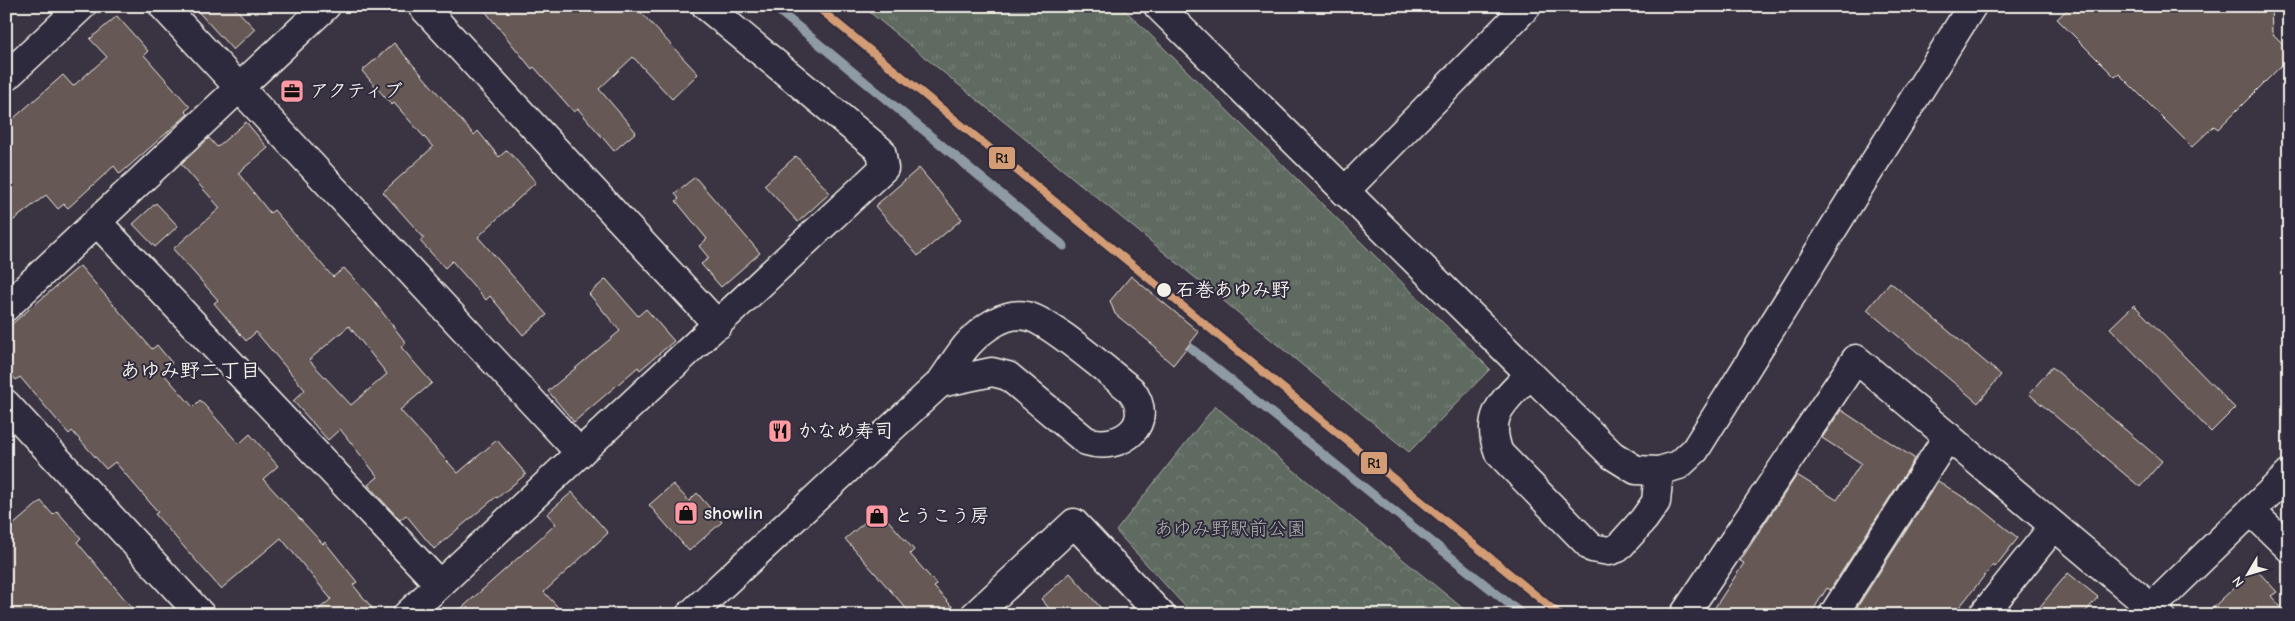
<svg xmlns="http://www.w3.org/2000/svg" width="2295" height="621" font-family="'Comic Neue','Klee One',sans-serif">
	<defs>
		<pattern id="grass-tufts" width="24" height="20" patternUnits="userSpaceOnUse" patternTransform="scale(1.25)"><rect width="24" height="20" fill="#5e6a60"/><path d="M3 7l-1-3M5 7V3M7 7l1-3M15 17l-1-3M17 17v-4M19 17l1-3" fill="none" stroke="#768077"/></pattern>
		<pattern id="park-crowns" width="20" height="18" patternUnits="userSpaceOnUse" patternTransform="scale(1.25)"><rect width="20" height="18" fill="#5e6a60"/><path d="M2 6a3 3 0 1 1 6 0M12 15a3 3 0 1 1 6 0" fill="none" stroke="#768077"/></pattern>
	</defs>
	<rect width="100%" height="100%" fill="#3a3342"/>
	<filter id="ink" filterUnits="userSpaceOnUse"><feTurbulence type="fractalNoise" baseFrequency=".02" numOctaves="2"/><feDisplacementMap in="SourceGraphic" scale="10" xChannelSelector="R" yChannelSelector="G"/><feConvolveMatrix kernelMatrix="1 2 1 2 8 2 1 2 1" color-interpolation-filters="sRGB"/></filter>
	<g filter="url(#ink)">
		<path fill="url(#grass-tufts)" stroke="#a9aea4" d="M862,6H1121L1490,369L1409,452Z"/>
		<path fill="url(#park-crowns)" stroke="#a9aea4" d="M1215,406L1471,615H1193L1116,531Z"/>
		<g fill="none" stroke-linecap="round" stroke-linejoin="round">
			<g stroke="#8f9ba4" stroke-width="9">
				<path d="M773,6L1064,246"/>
				<path d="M1188,346L1523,615"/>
			</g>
		</g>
		<g fill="#665955" stroke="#f4f1e8" fill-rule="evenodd">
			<path d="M193,6H233L255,29L233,50Z"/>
			<path d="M481,6H635L698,74L672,99L633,57L599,89L636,132L614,151L578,109L574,112L534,67L532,69Z"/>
			<path d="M2071,6H2271L2272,33L2289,50V58L2218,129L2214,126L2192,147L2119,74L2115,77L2057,19Z"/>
			<path d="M117,16L148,51L144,55L190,107L185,111L188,114L120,174L114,166L68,208L64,204L58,209L46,195L6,226V125L63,75L73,86L107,57L90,39Z"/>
			<path d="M394,43L474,135L478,131L499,157L507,150L536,182L478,237L547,315L523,335L490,296L486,300L452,261L445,268L420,241L424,238L383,192L433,147L394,103L392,105L362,71Z"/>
			<path d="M246,122L268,148L238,173L270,213L274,210L333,277L344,268L373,300L406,343L401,347L432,383L400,410L458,473L497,440L526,474L497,498L496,497L434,549L406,515L400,520L368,485L378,477L340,429L328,440L293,401L305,390L256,332L246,341L214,303L218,300L173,249L220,208L181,164L209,138L217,147ZM349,326L387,374L351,405L309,360Z"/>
			<path d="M796,156L830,193L798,222L764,185Z"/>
			<path d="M919,168L962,219L918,256L875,206Z"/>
			<path d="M695,177L760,253L721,287L701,264L709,258L699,246L707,239L676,201L679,199L675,193Z"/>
			<path d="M156,203L178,226L155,247L133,224Z"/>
			<path d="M80,266L152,349L157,345L172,363L162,372L193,407L200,400L239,444L250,434L278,466L263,479L323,544L325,542L357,582L353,585L378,615H312L331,599L281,538L221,589L155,514L158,512L115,462L106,469L72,431L69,434L20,377L16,380L6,369V329Z"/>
			<path d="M1131,276L1199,332L1173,365L1156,350L1157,348L1115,314L1110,301Z"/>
			<path d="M606,279L638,316L646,309L674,341L640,370L638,367L574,422L548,391L620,331L589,294Z"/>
			<path d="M1890,282L2001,375L1978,403L1867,310Z"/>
			<path d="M2134,305L2235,408L2211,432L2110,328Z"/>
			<path d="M2052,367L2162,461L2140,487L2029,394Z"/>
			<path d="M1841,410L1914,458L1912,463L1830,590L1827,588L1810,615H1710L1744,563L1740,561L1797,475L1837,500L1861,463L1822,438Z"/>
			<path d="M1938,481L1983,510L2018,538L1995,567L1993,565L1953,615H1864L1856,609Z"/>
			<path d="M673,484L689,501L697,493L722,522L689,551L649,505Z"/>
			<path d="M572,492L608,533L544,592L565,615H454L556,524L547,514Z"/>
			<path d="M41,501L53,515L57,511L81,538L77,542L138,615H6V531Z"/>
			<path d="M879,510L914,550L910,554L937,585L934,587L960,615H912L845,539Z"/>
			<path d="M2255,568L2277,592L2271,596L2288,615H2205Z"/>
			<path d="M1070,573L1107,615H1055L1041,599Z"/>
			<path d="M2068,573L2098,597L2083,615H2033Z"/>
		</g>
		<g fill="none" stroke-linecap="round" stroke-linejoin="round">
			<g stroke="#f4f1e8" stroke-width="31">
				<g id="minor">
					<path d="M163,6L580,453"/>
					<path d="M422,6L718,325"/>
					<path d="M1158,6L1612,455L1636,470L1659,471L1679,465L1695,450L1972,6"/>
					<path d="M6,77L82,6"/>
					<path d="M1344,192L1527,6"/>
					<path d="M98,223L439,584"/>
					<path d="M6,307L326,6"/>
					<path d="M1530,374C1504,402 1484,413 1499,453L1592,548L1609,551L1618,548L1644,519L1656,502L1659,471"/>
					<path d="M6,404L201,615"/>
					<path d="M2252,512L2289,548"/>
					<path d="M2152,607L2289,474"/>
					<path d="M407,615L884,168L881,151L706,6"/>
					<path d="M690,615L940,383C950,370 958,355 969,343C983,328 1005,312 1026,316C1048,319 1109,373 1131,390C1157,424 1121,452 1086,441L1008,376L992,372L940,383"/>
					<path d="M975,615L1074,523L1161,615"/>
					<path d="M1684,615L1856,359L2160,615"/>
					<path d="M1833,615L1948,436"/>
					<path d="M1983,615L2054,526"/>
				</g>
			</g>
			<use href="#minor" stroke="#2f2a3d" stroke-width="28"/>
			<g stroke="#2f2a3d" stroke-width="11">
				<path id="rail-1" d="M816,6L1560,615"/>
			</g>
			<use href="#rail-1" stroke="#d39c74" stroke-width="8"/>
		</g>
	</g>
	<defs>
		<g id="office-square" transform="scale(1.25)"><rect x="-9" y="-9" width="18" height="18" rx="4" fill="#ff9aa2" stroke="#2f2a3d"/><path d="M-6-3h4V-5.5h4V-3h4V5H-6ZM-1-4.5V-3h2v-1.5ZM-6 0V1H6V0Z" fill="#111"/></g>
		<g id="restaurant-square" transform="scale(1.25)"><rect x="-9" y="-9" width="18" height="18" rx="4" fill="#ff9aa2" stroke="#2f2a3d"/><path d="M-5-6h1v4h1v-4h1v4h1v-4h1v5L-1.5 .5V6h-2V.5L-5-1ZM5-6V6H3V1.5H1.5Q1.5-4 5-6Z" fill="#111"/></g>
		<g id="shop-square" transform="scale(1.25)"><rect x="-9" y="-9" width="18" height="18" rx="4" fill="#ff9aa2" stroke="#2f2a3d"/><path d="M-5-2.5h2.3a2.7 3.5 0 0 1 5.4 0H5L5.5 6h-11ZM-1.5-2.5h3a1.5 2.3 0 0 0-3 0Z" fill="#111"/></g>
	</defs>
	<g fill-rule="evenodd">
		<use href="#office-square" x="292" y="91"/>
		<use href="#restaurant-square" x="780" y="431"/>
		<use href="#shop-square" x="686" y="513"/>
		<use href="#shop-square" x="877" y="516"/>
	</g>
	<circle fill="#f4f1e8" stroke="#2f2a3d" stroke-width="2" cx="1164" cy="290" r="8"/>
	<g text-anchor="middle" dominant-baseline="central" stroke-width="4" stroke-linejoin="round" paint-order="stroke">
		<g font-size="19" font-weight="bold" fill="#f4f1e8" stroke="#2f2a3d" text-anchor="start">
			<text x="310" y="91">アクティブ</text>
			<text x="798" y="431">かなめ寿司</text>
			<text x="704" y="513">showlin</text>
			<text x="894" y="516">とうこう房</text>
		</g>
		<g font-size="19" font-weight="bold" fill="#f4f1e8" stroke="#2f2a3d" text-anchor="start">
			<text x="1176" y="290">石巻あゆみ野</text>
		</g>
		<g font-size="19" fill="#b0b4ab" stroke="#2f2a3d">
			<text x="1230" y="529">あゆみ野駅前公園</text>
		</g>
		<g font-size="20" font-weight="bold" fill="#f4f1e8" stroke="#2f2a3d">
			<text x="190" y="370">あゆみ野二丁目</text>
		</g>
	</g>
	<g stroke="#2f2a3d" stroke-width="2">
		<rect x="988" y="146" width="28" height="24" rx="5" fill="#d39c74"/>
		<rect x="1360" y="451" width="28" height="24" rx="5" fill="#d39c74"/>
	</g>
	<g font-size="14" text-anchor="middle" font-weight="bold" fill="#111">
		<text x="1002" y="163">R1</text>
		<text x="1374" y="468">R1</text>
	</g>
	<rect width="2295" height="621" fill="none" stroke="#2f2a3d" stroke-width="25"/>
	<rect x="12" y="12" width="2270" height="596" fill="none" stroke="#f4f1e8" stroke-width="2" filter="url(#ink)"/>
	<g transform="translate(2248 574) rotate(232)" stroke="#2f2a3d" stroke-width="4" paint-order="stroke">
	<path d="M0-4L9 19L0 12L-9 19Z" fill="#f4f1e8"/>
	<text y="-8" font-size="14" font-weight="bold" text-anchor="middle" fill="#f4f1e8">N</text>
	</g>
</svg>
